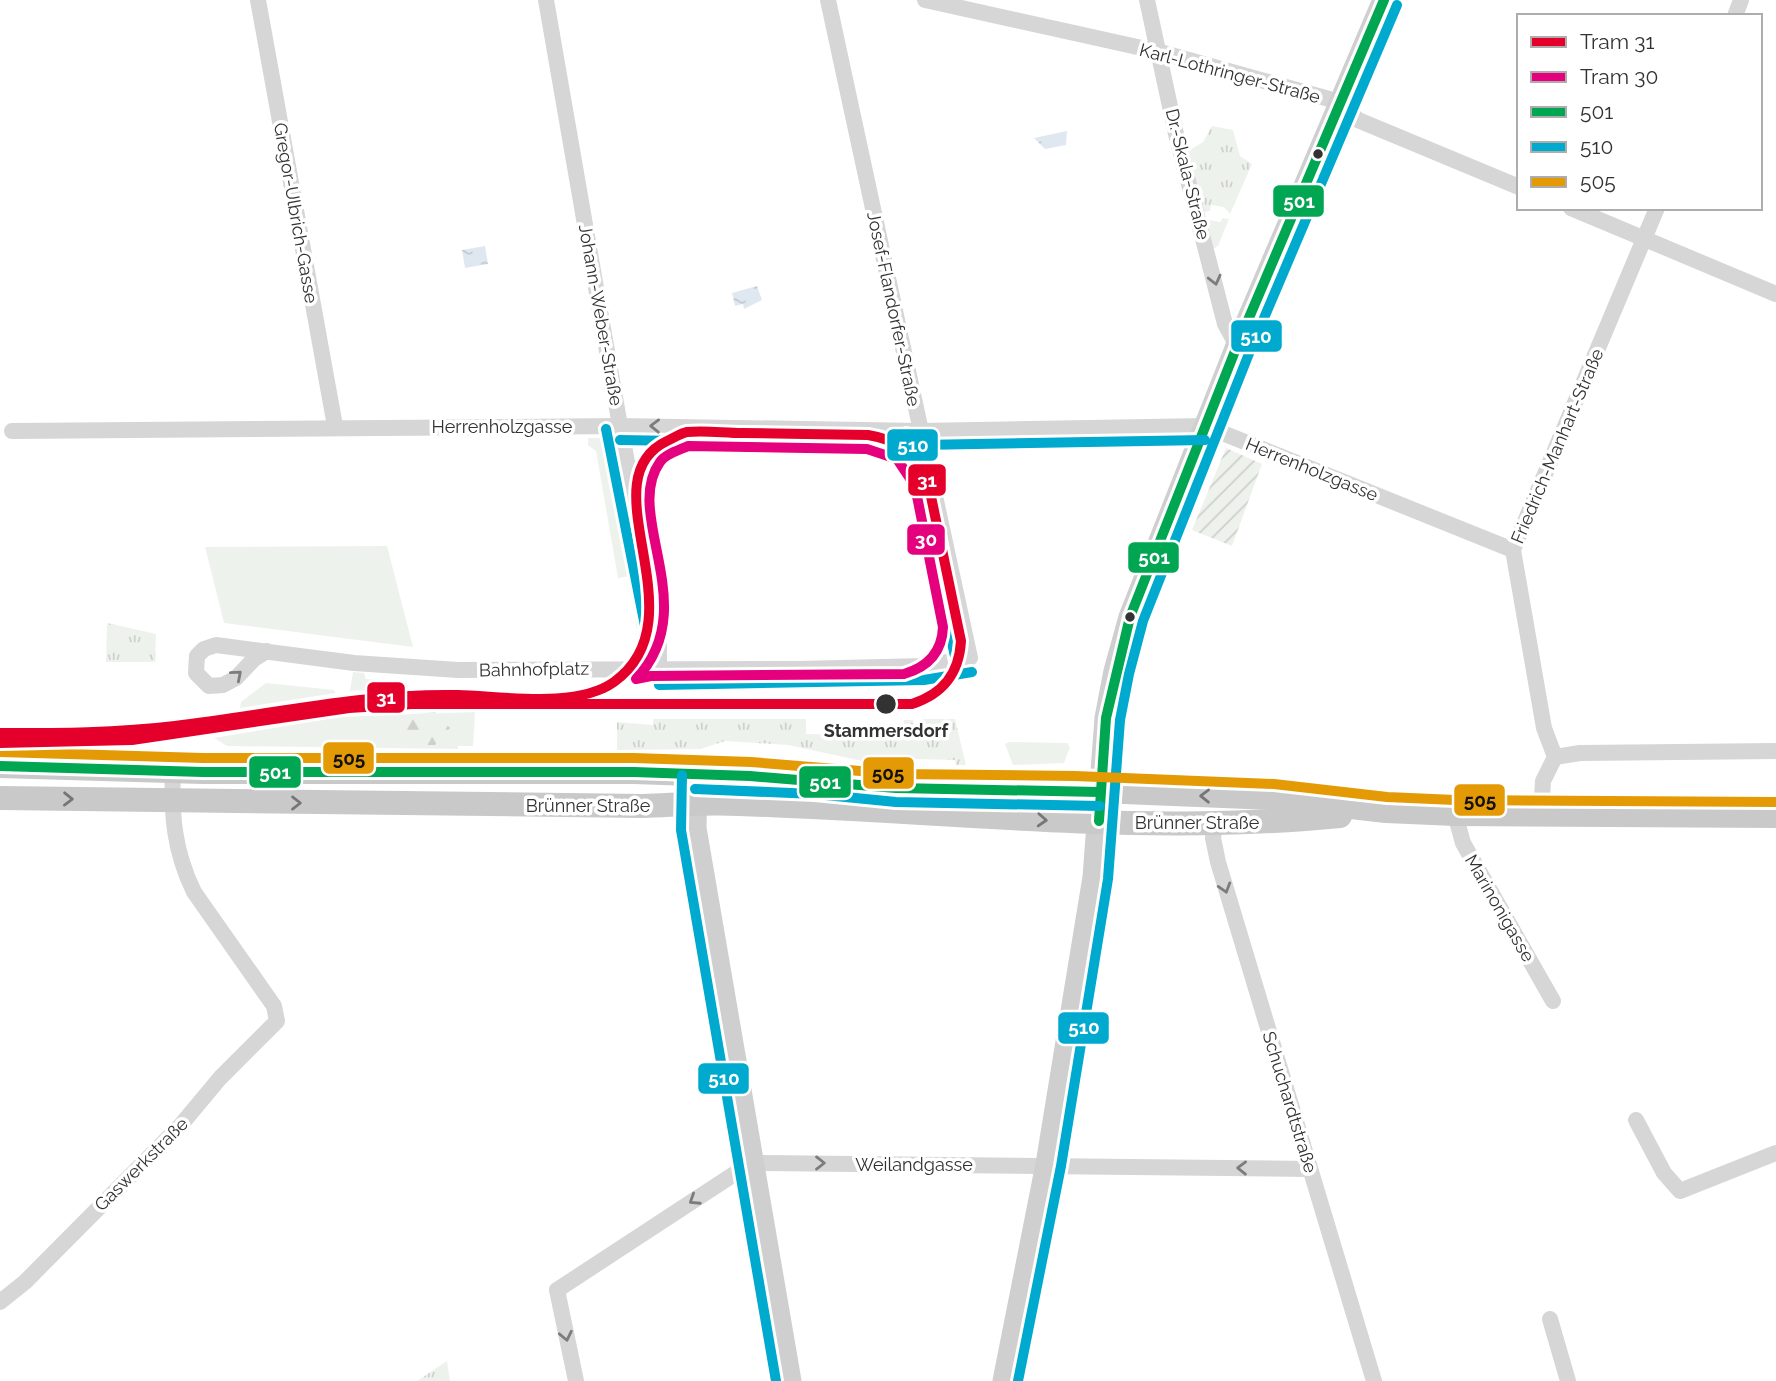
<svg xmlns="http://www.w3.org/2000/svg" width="1776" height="1381" font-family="Raleway,sans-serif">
	<defs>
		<pattern id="forest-firs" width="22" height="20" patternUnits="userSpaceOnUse" patternTransform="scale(1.75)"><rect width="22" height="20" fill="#eef2ec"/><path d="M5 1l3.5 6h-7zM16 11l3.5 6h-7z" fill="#cdd0cb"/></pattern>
		<pattern id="park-tufts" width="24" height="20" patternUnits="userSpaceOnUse" patternTransform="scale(1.75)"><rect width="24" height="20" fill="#eef2ec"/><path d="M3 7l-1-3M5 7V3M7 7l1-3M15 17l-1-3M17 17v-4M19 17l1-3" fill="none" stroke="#cdd0cb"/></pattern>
		<pattern id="garden-furrows" width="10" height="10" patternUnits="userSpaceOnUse" patternTransform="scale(1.75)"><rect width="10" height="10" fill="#eef2ec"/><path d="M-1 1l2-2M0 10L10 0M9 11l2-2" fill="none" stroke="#cdd0cb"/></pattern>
		<pattern id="water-ripples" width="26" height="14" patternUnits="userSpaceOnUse" patternTransform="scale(1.75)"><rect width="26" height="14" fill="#dfe8f0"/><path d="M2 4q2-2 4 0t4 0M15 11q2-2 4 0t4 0" fill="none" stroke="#c0c7ce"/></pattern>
	</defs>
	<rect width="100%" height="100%" fill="#fff"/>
	<g fill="#eef2ec">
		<path d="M1223,218L1229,219L1218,246L1213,249L1204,219L1220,222Z"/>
		<path d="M588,438H610L640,609L646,611L642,635L637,633L630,576L618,578L596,451L588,445Z"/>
		<path d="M387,546L413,647L224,623L205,547Z"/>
		<path d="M353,672L364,673L366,679L406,683L409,687L350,691Z"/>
		<path d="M266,683L334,690L336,693L240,708L241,702Z"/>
		<path d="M475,712L473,746H458V749L227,746L214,738L339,717Z"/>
		<path d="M1009,742L1067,743L1070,747L1064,763L1013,765L1005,744Z"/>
	</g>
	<path fill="url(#forest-firs)" d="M435,712L450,728L435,745H403L394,735L393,716Z"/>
	<g fill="url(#park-tufts)">
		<path d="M1212,126L1233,130L1240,156L1252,164L1230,214L1224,207L1211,205L1210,211L1203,212L1188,155L1190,150L1203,142Z"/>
		<path d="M107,623L156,634L155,662H106Z"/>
		<path d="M653,719H806V734L866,735L867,729L904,730V720H913L914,727L922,726V719H955L966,765H956L955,760L914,759V764L867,762L788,745L725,741L701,749L617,750V722L653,725Z"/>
		<path d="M447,1361L450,1381H417Z"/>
	</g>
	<path fill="url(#garden-furrows)" d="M1226,448L1262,464L1232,546L1192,530Z"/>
	<g fill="url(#water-ripples)">
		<path d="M1067,131L1066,145L1045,149L1034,138Z"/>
		<path d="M485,246L488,264L465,268L462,250Z"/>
		<path d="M757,286L762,300L744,309L743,304L735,306L732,293Z"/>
	</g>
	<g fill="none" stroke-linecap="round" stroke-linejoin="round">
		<g stroke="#d6d6d6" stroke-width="16">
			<path d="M258,0L335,426"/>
			<path d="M546,0L620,426L659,625V671"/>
			<path d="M925,0L1160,52L1340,102L1358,120L1519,187"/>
			<path d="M1147,0L1176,134L1225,324L1237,346"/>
			<path d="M1735,16L1741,0"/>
			<path d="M1571,208L1776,294"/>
			<path d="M12,431L620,426L920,431L1205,426L1513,550"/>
			<path d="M267,651L254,659L236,678L223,685L209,686L196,673L197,656L204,649L216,645L354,663L458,670L798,669L924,666L970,658L828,0"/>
			<path d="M1555,757L1580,753L1776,751"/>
			<path d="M1455,814L1463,843L1553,1001"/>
			<path d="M1541,814L1543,781L1555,757L1544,728L1513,550L1657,208"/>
			<path d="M1215,821L1213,838L1218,862L1374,1381"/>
			<path d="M1636,1120L1664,1173L1680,1191L1776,1153"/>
			<path d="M0,1302L25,1282L180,1126L220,1078L277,1021L274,1006L194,892C174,851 171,815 173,769"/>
			<path d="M1550,1319L1568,1381"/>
			<path d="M576,1381L557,1290L751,1163L1310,1169"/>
		</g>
		<g stroke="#cfcfcf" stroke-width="23">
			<path d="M696,775L695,828L790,1381"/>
			<path d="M1004,1381L1047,1164L1094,877L1106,718L1115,671L1130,617L1237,346L1384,0"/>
		</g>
		<g stroke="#c9c9c9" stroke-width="24">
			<path d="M0,766L203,772H634L750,776L896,788L1074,790L1273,798L1386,811L1455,814L1776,816"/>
			<path d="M0,798L643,806C675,805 707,802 739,804C939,810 1140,836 1340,816"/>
		</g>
		<g stroke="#fff" stroke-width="16">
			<g id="bus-1">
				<path d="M0,766L203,772H634L750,776L896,788L1100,792"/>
				<path d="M1099,821L1106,718L1130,617L1237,346L1384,0"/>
			</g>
		</g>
		<g stroke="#fff" stroke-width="16">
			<g id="bus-2">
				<path d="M606,429L645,626V671"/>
				<path d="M906,434L956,661"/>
				<path d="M620,440L920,445L1205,440"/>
				<path d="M659,685L924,680L972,672"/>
				<path d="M682,775L681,830L776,1381"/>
				<path d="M695,789L815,794L896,802L1100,806"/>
				<path d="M1018,1381L1061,1166L1108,879L1120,720L1129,674L1143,621L1250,351L1397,5"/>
			</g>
		</g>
		<g stroke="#fff" stroke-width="16">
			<path id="bus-3" d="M0,752L203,758H634L751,762L897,774L1075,776L1274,784L1387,797L1455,800L1776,802"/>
		</g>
		<use href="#bus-1" stroke="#00a651" stroke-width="10"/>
		<use href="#bus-2" stroke="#00a9ce" stroke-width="10"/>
		<use href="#bus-3" stroke="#e39a05" stroke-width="10"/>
		<g stroke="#fff" stroke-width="16">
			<path id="tram-1" d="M0,733C58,733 117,733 175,726C269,715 362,693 458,695C502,696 576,709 614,682C703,618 585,480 667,441C674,438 681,433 687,432C705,430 724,433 742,433C784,434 826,434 868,435C899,440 917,453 928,482L961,641C959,674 943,694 912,704H412L349,708L132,740L0,743"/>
		</g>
		<g stroke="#fff" stroke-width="16">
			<path id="tram-2" d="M688,446L867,449L897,459L915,486L943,627C942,652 928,667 904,674L651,676L636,679C704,607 622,515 660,462C665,454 680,450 688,446Z"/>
		</g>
		<use href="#tram-1" stroke="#e4002b" stroke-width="10"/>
		<use href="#tram-2" stroke="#e5007d" stroke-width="10"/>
	</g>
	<defs><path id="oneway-chevron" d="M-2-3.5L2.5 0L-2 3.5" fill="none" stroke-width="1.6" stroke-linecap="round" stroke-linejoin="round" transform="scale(1.75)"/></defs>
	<g stroke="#7c7c7c">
		<use href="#oneway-chevron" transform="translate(1215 280) rotate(76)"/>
		<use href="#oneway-chevron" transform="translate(655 426) rotate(-179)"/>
		<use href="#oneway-chevron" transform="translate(237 675) rotate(-41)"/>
		<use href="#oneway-chevron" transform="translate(1225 888) rotate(73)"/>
		<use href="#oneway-chevron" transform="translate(820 1163)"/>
		<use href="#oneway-chevron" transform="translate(1242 1168) rotate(-179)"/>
		<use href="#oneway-chevron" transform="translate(694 1200) rotate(147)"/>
		<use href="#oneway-chevron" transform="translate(566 1336) rotate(78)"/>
	</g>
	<g stroke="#767676">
		<use href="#oneway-chevron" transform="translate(1205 796) rotate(-179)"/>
		<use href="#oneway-chevron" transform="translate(68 799) rotate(1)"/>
		<use href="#oneway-chevron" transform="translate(296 803)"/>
		<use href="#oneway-chevron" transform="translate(1042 820) rotate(3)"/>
	</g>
	<g fill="#323232" stroke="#fff" stroke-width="2.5">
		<circle cx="1318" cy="154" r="6"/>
		<circle cx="1130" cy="617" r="6"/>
		<circle cx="886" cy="704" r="11"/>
	</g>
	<g text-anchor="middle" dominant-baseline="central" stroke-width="7" stroke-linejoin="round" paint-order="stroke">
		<g font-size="18" fill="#323232" stroke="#fff">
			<text transform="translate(1230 73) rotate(15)">Karl-Lothringer-Straße</text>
			<text transform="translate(1188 174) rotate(76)">Dr.-Skala-Straße</text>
			<text transform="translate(296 213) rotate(80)">Gregor-Ulbrich-Gasse</text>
			<text transform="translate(894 309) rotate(78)">Josef-Flandorfer-Straße</text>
			<text transform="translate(601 315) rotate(80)">Johann-Weber-Straße</text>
			<text x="502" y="426">Herrenholzgasse</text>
			<text transform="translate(1557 446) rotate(-67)">Friedrich-Manhart-Straße</text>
			<text transform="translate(1312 469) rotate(22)">Herrenholzgasse</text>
			<text transform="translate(534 669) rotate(-1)">Bahnhofplatz</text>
			<text x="588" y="805">Brünner Straße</text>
			<text x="1197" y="822">Brünner Straße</text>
			<text transform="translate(1500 908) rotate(60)">Marinonigasse</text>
			<text transform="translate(1290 1102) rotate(73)">Schuchardtstraße</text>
			<text transform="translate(141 1164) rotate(-45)">Gaswerkstraße</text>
			<text x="914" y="1164">Weilandgasse</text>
		</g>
		<g font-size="18" font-weight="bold" fill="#323232" stroke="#fff">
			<text x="886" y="730">Stammersdorf</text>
		</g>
	</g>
	<g stroke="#fff" stroke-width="2.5">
		<rect x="1272" y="184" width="53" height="34" rx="7" fill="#00a651"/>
		<rect x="1230" y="319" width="53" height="34" rx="7" fill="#00a9ce"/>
		<rect x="886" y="428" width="53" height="34" rx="7" fill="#00a9ce"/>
		<rect x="907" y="463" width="40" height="34" rx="7" fill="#e4002b"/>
		<rect x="906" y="523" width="40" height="33" rx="7" fill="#e5007d"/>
		<rect x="1127" y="541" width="53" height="33" rx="7" fill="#00a651"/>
		<rect x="366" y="681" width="40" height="33" rx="7" fill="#e4002b"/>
		<rect x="322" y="741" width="53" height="34" rx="7" fill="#e39a05"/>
		<rect x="248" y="755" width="54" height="34" rx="7" fill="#00a651"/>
		<rect x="862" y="756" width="53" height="34" rx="7" fill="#e39a05"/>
		<rect x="798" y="765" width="54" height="34" rx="7" fill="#00a651"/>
		<rect x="1453" y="783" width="53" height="34" rx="7" fill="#e39a05"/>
		<rect x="1057" y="1011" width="53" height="34" rx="7" fill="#00a9ce"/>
		<rect x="697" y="1062" width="53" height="33" rx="7" fill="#00a9ce"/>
	</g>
	<g font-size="19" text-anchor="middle" font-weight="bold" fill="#fff">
		<text x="1299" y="208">501</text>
		<text x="1256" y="343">510</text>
		<text x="913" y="452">510</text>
		<text x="927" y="487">31</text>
		<text x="926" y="546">30</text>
		<text x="1154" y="564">501</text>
		<text x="386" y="704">31</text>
		<text x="275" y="779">501</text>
		<text x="825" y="789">501</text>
		<text x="1084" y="1034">510</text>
		<text x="724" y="1085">510</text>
	</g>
	<g font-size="19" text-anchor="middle" font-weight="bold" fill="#111">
		<text x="349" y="765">505</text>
		<text x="888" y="780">505</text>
		<text x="1480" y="807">505</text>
	</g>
	<rect x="1517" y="14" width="245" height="196" fill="#ffffff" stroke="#adadad" stroke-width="2"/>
	<rect x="1531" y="37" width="35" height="10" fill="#e4002b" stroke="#adadad" stroke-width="2"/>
	<text x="1580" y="49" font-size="21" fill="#323232">Tram 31</text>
	<rect x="1531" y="72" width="35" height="10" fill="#e5007d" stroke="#adadad" stroke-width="2"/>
	<text x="1580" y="84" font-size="21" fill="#323232">Tram 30</text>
	<rect x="1531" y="107" width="35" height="10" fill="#00a651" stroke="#adadad" stroke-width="2"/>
	<text x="1580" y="119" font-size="21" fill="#323232">501</text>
	<rect x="1531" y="142" width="35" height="10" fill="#00a9ce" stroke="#adadad" stroke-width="2"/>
	<text x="1580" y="154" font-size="21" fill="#323232">510</text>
	<rect x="1531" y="177" width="35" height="10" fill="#e39a05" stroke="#adadad" stroke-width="2"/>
	<text x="1580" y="189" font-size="21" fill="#323232">505</text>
</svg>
